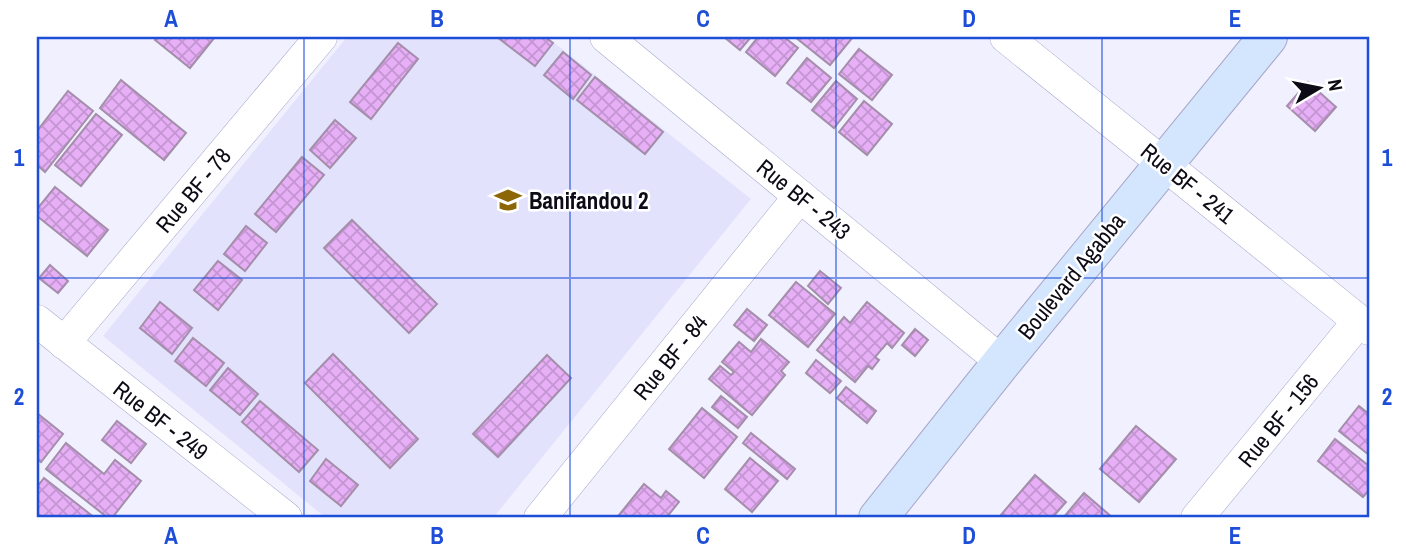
<svg xmlns="http://www.w3.org/2000/svg" width="1406" height="555" font-family="'Archivo Narrow',sans-serif">
	<defs>
		<pattern id="building-cross-hatch" width="8" height="8" patternUnits="userSpaceOnUse" patternTransform="scale(1.75)"><rect width="8" height="8" fill="#e6aff6"/><path d="M0 0l8 8M0 8l8-8" fill="none" stroke="#c495d2"/></pattern>
	</defs>
	<rect width="100%" height="100%" fill="#f1f0ff"/>
	<path fill="#e3e2fc" d="M347,37H547L751,199L493,518H326L103,336Z"/>
	<g fill="url(#building-cross-hatch)" stroke="#a48eaa" stroke-width="2">
		<path d="M158,37H215L190,68L155,40Z"/>
		<path d="M497,37H545L553,43L535,66Z"/>
		<path d="M724,37H751L740,50Z"/>
		<path d="M758,37H784L798,48L775,76L746,52Z"/>
		<path d="M795,37H853L830,65Z"/>
		<path d="M398,43L418,59L371,119L350,102Z"/>
		<path d="M859,49L892,75L872,100L839,74Z"/>
		<path d="M563,52L591,75L573,99L544,75Z"/>
		<path d="M807,58L831,78L811,102L787,83Z"/>
		<path d="M595,77L663,132L645,154L577,100Z"/>
		<path d="M121,80L186,133L164,160L100,108Z"/>
		<path d="M836,81L857,99L834,128L812,110Z"/>
		<path d="M1308,82L1336,107L1315,131L1287,106Z"/>
		<path d="M68,91L93,111L45,172L37,165V131Z"/>
		<path d="M864,101L892,124L867,155L839,132Z"/>
		<path d="M96,114L122,135L81,186L55,165Z"/>
		<path d="M335,120L356,138L330,168L310,150Z"/>
		<path d="M302,157L324,175L276,232L255,214Z"/>
		<path d="M55,187L108,230L87,256L37,216V209Z"/>
		<path d="M352,220L437,304L409,333L324,248Z"/>
		<path d="M246,226L267,243L245,271L224,254Z"/>
		<path d="M218,261L242,280L218,310L194,290Z"/>
		<path d="M50,265L68,281L58,293L39,278Z"/>
		<path d="M820,271L841,288L828,304L808,286Z"/>
		<path d="M796,282L835,314L808,347L769,315Z"/>
		<path d="M160,302L192,328L172,354L140,328Z"/>
		<path d="M867,302L904,333L892,348L887,343L875,357L879,360L872,369L868,366L855,382L817,350L844,317L850,323Z"/>
		<path d="M747,309L767,325L754,341L734,325Z"/>
		<path d="M915,329L928,340L915,356L902,345Z"/>
		<path d="M193,338L224,363L206,386L175,361Z"/>
		<path d="M761,339L789,362L781,371L785,375L752,415L709,379L720,366L731,375L734,372L722,362L739,342L751,352Z"/>
		<path d="M333,354L418,439L390,468L305,383Z"/>
		<path d="M547,355L571,378L498,457L473,434Z"/>
		<path d="M816,360L841,381L830,393L806,373Z"/>
		<path d="M228,368L258,394L240,415L210,390Z"/>
		<path d="M846,387L876,411L867,423L837,398Z"/>
		<path d="M721,396L747,417L738,428L712,407Z"/>
		<path d="M260,401L318,450L299,472L242,422Z"/>
		<path d="M1359,406L1369,414V455L1339,431Z"/>
		<path d="M702,408L737,437L704,478L669,449Z"/>
		<path d="M37,413L63,434L41,462L37,459Z"/>
		<path d="M117,421L146,444L131,463L102,440Z"/>
		<path d="M1136,426L1176,459L1139,502L1100,469Z"/>
		<path d="M751,433L795,469L787,479L743,443Z"/>
		<path d="M1335,439L1369,466V490L1363,497L1318,461Z"/>
		<path d="M66,443L104,474L115,460L141,481L112,518H108L46,469Z"/>
		<path d="M750,458L778,481L752,512L725,489Z"/>
		<path d="M326,459L358,485L341,506L310,481Z"/>
		<path d="M1035,475L1066,502L1052,518H1003L1000,516Z"/>
		<path d="M44,478L95,518H43L37,513V487Z"/>
		<path d="M644,484L661,498L666,491L679,502L666,518H622L619,515Z"/>
		<path d="M1084,493L1113,518H1063Z"/>
	</g>
	<g fill="none" stroke-linecap="round" stroke-linejoin="round">
		<g stroke="#a8a7c8" stroke-width="33">
			<g id="minor">
				<path d="M606,37L1002,362"/>
				<path d="M1006,37L1369,329"/>
				<path d="M37,321L286,518"/>
				<path d="M64,343L321,37"/>
				<path d="M540,518L800,196"/>
				<path d="M1197,518L1359,321"/>
			</g>
		</g>
		<g stroke="#a8a7c8" stroke-width="40">
			<path id="secondary" d="M878,518L1002,362L1268,37"/>
		</g>
		<use href="#minor" stroke="#fff" stroke-width="32"/>
		<use href="#secondary" stroke="#d4e6fe" stroke-width="38"/>
	</g>
	<path fill="none" stroke="#1d4ed8" stroke-width="2" stroke-opacity="0.55" d="M304,37V518M570,37V518M836,37V518M1102,37V518M37,278H1369"/>
	<defs>
		<g id="school-bare" transform="scale(2.1)"><path d="M0-5L7-2L0 1L-7-2ZM-4 1L0 2.5L4 1V4Q0 6-4 4Z" fill="#8c6607" stroke="#fff" stroke-width="2.5" paint-order="stroke"/></g>
	</defs>
	<g fill-rule="evenodd">
		<use href="#school-bare" x="508" y="200"/>
	</g>
	<g text-anchor="middle" dominant-baseline="central" stroke-width="5" stroke-linejoin="round" paint-order="stroke">
		<g font-size="23" fill="#0c0b16" stroke="#fff">
			<text transform="translate(1188 183) rotate(39)">Rue BF - 241</text>
			<text transform="translate(193 190) rotate(-50)">Rue BF - 78</text>
			<text transform="translate(804 199) rotate(39)">Rue BF - 243</text>
			<text transform="translate(1071 276) rotate(-51)">Boulevard Agabba</text>
			<text transform="translate(670 357) rotate(-51)">Rue BF - 84</text>
			<text transform="translate(161 420) rotate(38)">Rue BF - 249</text>
			<text transform="translate(1278 420) rotate(-51)">Rue BF - 156</text>
		</g>
		<g font-size="23" font-weight="bold" fill="#0c0b16" stroke="#fff" text-anchor="start">
			<text x="529" y="200">Banifandou 2</text>
		</g>
	</g>
	<rect width="1406" height="555" fill="none" stroke="#ffffff" stroke-width="77"/>
	<g transform="translate(1319 88) rotate(80)" stroke="#ffffff" stroke-width="5" paint-order="stroke">
	<path d="M0-5L12 26L0 18L-12 26Z" fill="#0c0b16"/>
	<text y="-10" font-size="19" font-weight="bold" text-anchor="middle" fill="#0c0b16">N</text>
	</g>
	<rect x="38" y="38" width="1330" height="478" fill="none" stroke="#1d4ed8" stroke-width="2.5"/>
	<g font-size="23" text-anchor="middle" font-weight="bold" fill="#1d4ed8">
		<text x="171" y="27">A</text>
		<text x="437" y="27">B</text>
		<text x="703" y="27">C</text>
		<text x="969" y="27">D</text>
		<text x="1235" y="27">E</text>
		<text x="19" y="166">1</text>
		<text x="1387" y="166">1</text>
		<text x="19" y="405">2</text>
		<text x="1387" y="405">2</text>
		<text x="171" y="544">A</text>
		<text x="437" y="544">B</text>
		<text x="703" y="544">C</text>
		<text x="969" y="544">D</text>
		<text x="1235" y="544">E</text>
	</g>
</svg>
